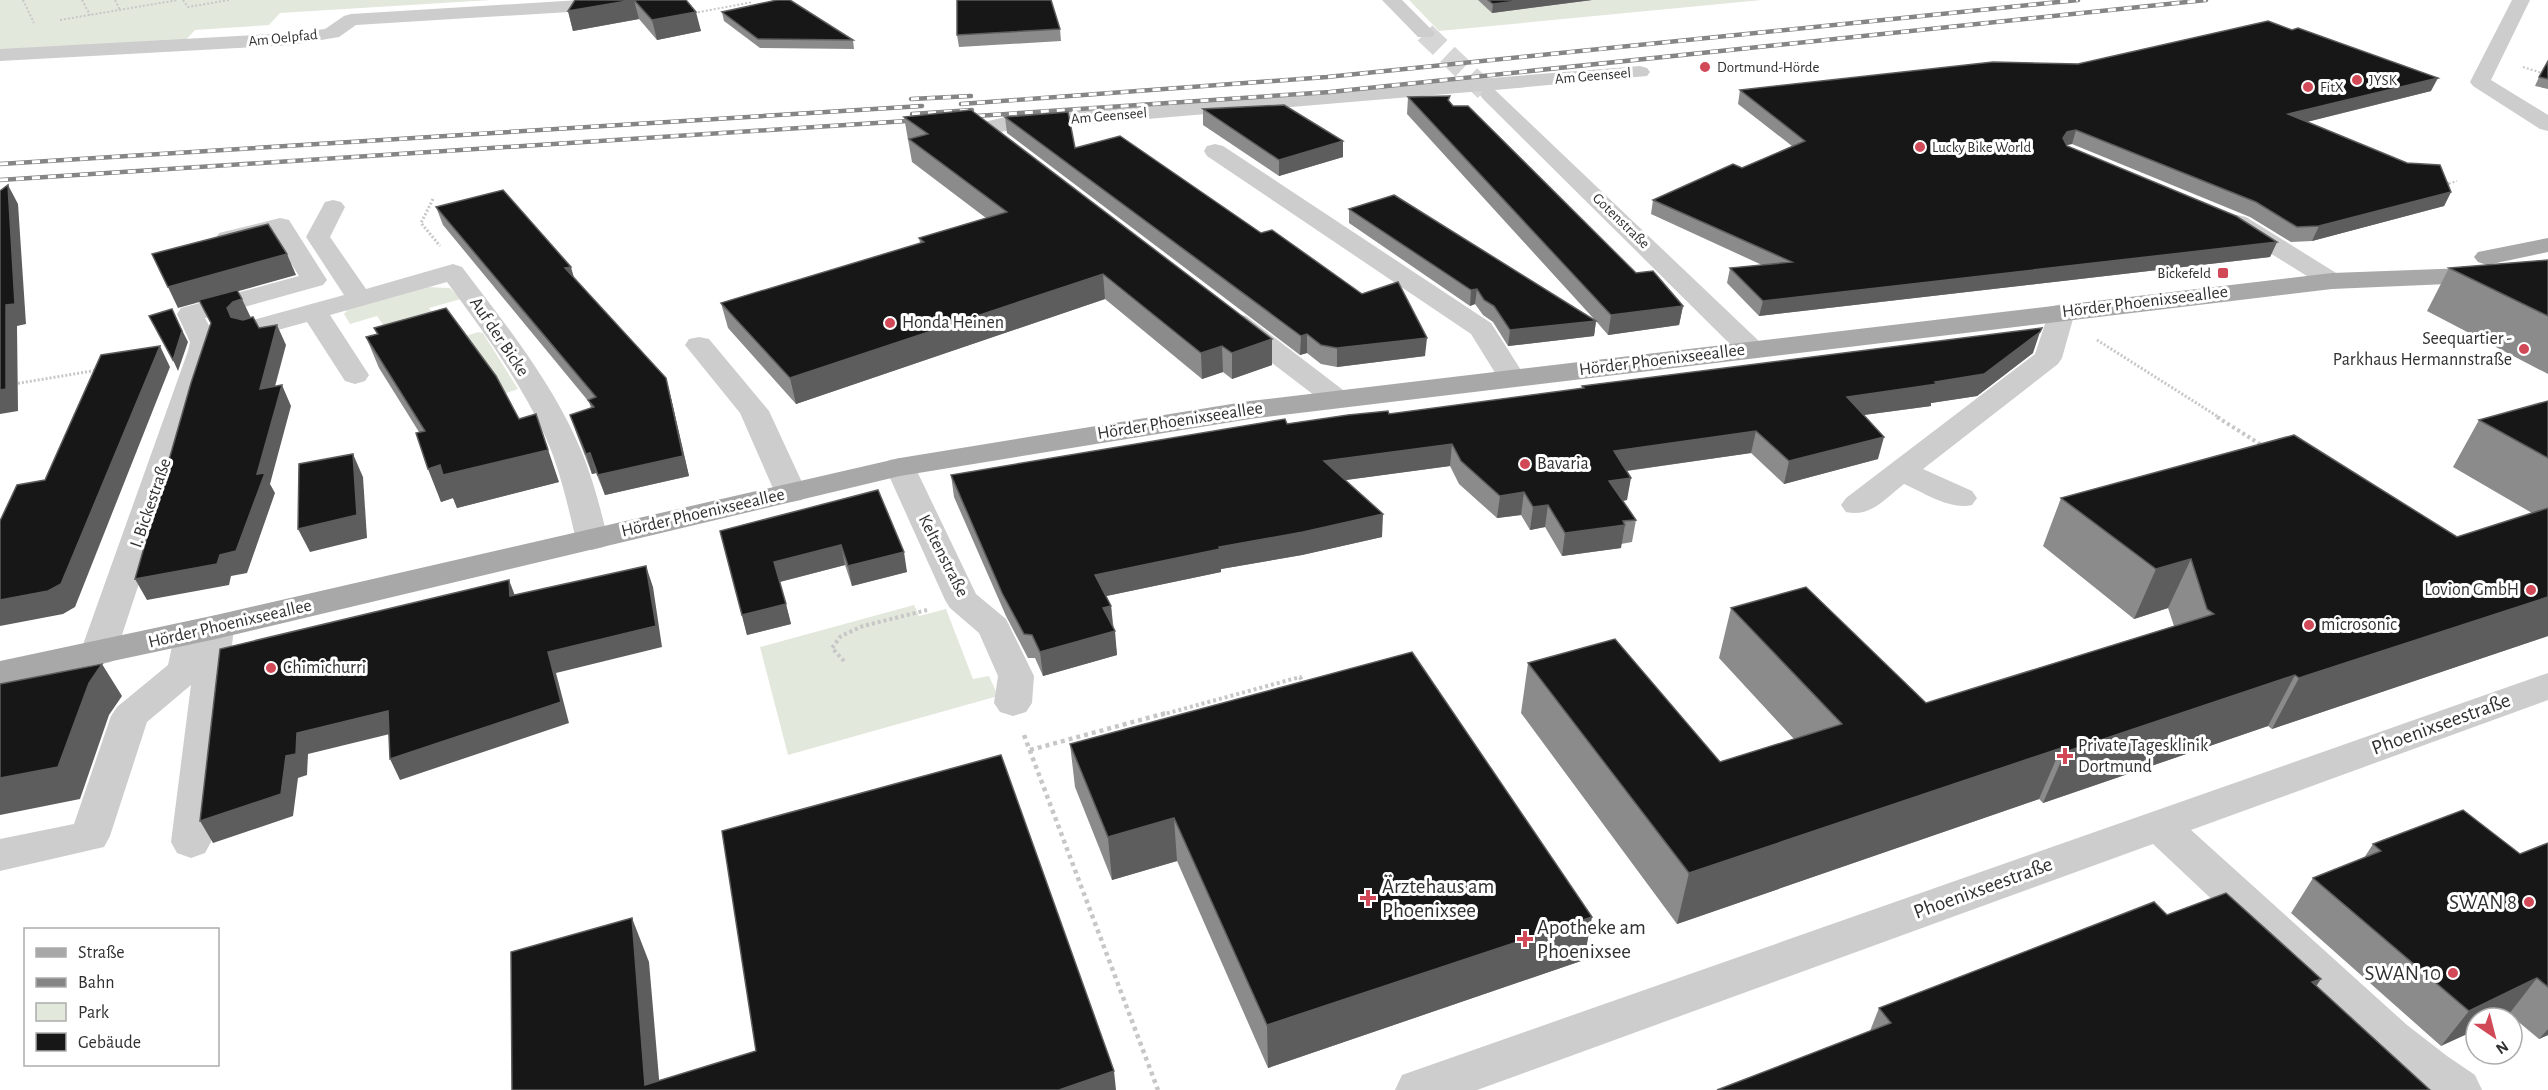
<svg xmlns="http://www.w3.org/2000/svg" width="2548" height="1090" font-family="'Alegreya Sans',sans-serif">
	<rect width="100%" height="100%" fill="#fff"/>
	<g fill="#e3e8dd">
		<path d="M0,0H491L280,13L269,25L195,30L183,43L0,53Z"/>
		<path d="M1409,0H1762L1439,31Z"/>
		<path d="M427,287L450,288L461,299L429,308L451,341L403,354L377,316L350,324L344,314L349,308Z"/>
		<path d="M478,332L483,333L518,389L498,396L457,339Z"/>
		<path d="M914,605L919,616L946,609L973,679L989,676L998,696L788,755L760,647Z"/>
	</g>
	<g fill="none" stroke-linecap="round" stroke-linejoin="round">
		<path stroke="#d6d6d6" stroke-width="21" stroke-dasharray="21 10" stroke-linecap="butt" d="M1425,33L1490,95"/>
		<g stroke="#c7c7c7" stroke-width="2" stroke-dasharray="2 2" stroke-linecap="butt">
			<path d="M23,0L34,23"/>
			<path d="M82,0L90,15"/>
			<path d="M115,0L120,10"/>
			<path d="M183,0L188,7L229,0"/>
			<path d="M694,13L753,2"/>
			<path d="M60,20L178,0"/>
			<path d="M2523,67L2548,75"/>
			<path d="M2445,185L2457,181"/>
		</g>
		<g stroke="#c7c7c7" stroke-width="3" stroke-dasharray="2 2" stroke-linecap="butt">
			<path d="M2444,185L2449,183"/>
			<path d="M433,199L421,223L440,246"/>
			<path d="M2097,340L2220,418"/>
			<path d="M14,384L98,370"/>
		</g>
		<g stroke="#c7c7c7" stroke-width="4" stroke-dasharray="3 3" stroke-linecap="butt">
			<path d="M2217,417L2263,446"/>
			<path d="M844,661L832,648L841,636L863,626L927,610"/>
			<path d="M1161,715L1300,677L1304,684"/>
		</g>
		<g stroke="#c7c7c7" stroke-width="4.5" stroke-dasharray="4 4" stroke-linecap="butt">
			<path d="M1024,735L1158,1090"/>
			<path d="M1030,750L1166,713"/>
		</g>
		<g fill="#cdcdcd" fill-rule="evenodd">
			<path d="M580,0H677L674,4L668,6L356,25L339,37L292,45L0,61V49L292,33L325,29L344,16L351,14Z"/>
			<path d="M1382,0H1402L1435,33L1432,37H1418Z"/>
			<path d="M2512,0H2530L2491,80L2548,115V131L2540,129L2473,86L2470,82Z"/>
			<path d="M1640,66L1647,68L1650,72L1647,76L1495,90L1761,343L1765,349L1761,355L1751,357L1741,355L1483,99L1480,95L1482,91L1005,131L984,136L976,134L973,129L976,124L1005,117Z"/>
			<path d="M1215,144L1223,146L1491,323L1526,378L1522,384L1512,387L1502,384L1471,334L1207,156L1204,151L1207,146Z"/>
			<path d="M333,200L341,202L345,207L330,237L366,289L453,264L462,267C503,321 548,377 576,439C591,471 600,506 608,540L604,547L592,550L580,547L576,540C568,506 560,470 546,438C521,382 483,331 447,282L330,315L369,375L365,381L355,384L345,381L307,322L252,337L242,335L238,329L242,323L344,295L306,237L325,202Z"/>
			<path d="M2237,215L2246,217L2341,276L2345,281L2341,286L2332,289L2323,286L2228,227L2225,222L2228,217Z"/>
			<path d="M280,218L289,220L327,280L323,285L205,318L218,342L216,351L116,653L111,662L98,665L85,662L80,653L188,351L190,342L177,314L181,308L299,276L273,234L228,245L219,243L216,238L219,233Z"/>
			<path d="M2062,304L2071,306L2075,312L2062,358L2058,364L1923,469L1972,491L1977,498L1972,505C1949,510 1925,493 1904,484C1886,498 1870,518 1846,512L1841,505L1846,498L2035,354L2049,312L2053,306Z"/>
			<path d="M1236,314L1246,316L1347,393L1352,399L1347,405L1337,408L1327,405L1226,328L1222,322L1226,316Z"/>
			<path d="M699,337L709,339L769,411L807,493L802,500L791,502L780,500L775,493L740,413L685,345L689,339Z"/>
			<path d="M900,458L911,460L915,467L976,594L1006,619L1034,676L1032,703L1026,712L1013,716L1000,712L994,703L998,676L979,633L950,608L945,600L885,467L889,460Z"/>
			<path d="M216,615L228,619L234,627L211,842L205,853L191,858L177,853L171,842L191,685L147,722L110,836L104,847L0,871V839L74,824L111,716L117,707L168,665L175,632L181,624L193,620L201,623L204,619Z"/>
			<path d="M2548,673V700L2191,830L2407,1025L2447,1056L2475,1075L2482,1090H2420L2413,1086L2375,1053L2153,844L1477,1090H1395L1402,1075L1419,1069Z"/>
		</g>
		<g fill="#a8a8a8" fill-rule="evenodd">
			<path d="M2548,238V252L2487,265L2478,262L2474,257L2478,252Z"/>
			<path d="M2548,262V278L2494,282L2332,289L1250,419L900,476L216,639L0,685V661L216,615L900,458L1250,401L2332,273L2494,267Z"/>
		</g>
		<g stroke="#858585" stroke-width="4.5">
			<g id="rail">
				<path d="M911,99L971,96"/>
				<path d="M961,104L1327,77L2078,0"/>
				<path d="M912,114L972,110"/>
				<path d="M961,117L1330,92L2206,0"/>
				<path d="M0,164L922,106"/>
				<path d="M0,180L922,120"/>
			</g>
		</g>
		<use href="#rail" stroke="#fff" stroke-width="3" stroke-dasharray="8" stroke-linecap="butt"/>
	</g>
	<g fill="#8b8b8b">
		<path d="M575,0H686L701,31L657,40L639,19L573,31L568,11Z"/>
		<path d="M1478,0H1592L1492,13Z"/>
		<path d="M722,12L853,40L854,49L760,48L724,21Z"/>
		<path d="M1060,29L1061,41L959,47L957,35Z"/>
		<path d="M2548,61V89L2535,86L2539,77Z"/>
		<path d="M1740,90L2431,91L2307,122L2451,192L2444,206L2312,241L2291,242L2250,217L2072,144L2066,145L2277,242L2270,257L1759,316L1727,283L1730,268L1762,265L1651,214L1653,200L1742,168L1792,146L1738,104Z"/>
		<path d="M1450,96L1449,101L1453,106L1636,273L1683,306L1679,325L1608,335L1596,321L1594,336L1508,346L1493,322L1483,315L1475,304L1470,306L1349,223V209L1594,319L1407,114L1408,97Z"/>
		<path d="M1203,109L1343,141V157L1279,176L1203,125Z"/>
		<path d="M904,117L1272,339V365L1232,379L1223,372L1202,379L1105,299L796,404L728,328L721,303L920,243L919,238L986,218L912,162Z"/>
		<path d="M1005,117L1075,148L1425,356L1337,367L1321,364L1307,353L1300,355L1007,133Z"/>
		<path d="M436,207L575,280L666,378L671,398L689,476L605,495L596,473L592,474L577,435L570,415L591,408L589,402L443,225Z"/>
		<path d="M2548,260V374L2427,311L2449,268Z"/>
		<path d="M374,328L519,419L559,482L457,508L453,498L441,502L419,432L379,368L366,337L377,334Z"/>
		<path d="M2033,353L1977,396L1931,403V406L1864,415L1878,459L1784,484L1751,453L1627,471V500L1623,501L1636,520L1632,542L1621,544V548L1562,556L1545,527L1530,530L1521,515L1497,518L1459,484L1450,466L1345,480L1382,537L1302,555L1221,569V572L1106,596L1111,606L1117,655L1043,676L1035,658H1028L1006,616L954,497L951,475L1287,424L1389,414L1582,389V386Z"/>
		<path d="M2548,401V636L2272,729L2268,726L2043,803L2039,799L1677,924L1521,713L1528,663L1720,762L1794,739L1719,658L1731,608L1926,703L2174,626L2168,608L2134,619L2043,546L2061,498L2457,537L2532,513L2453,467L2479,420Z"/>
		<path d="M878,490L907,572L852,586L845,565L780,582L791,624L747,635L720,531Z"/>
		<path d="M1070,744L1584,960L1268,1068L1177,861L1112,880L1075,787Z"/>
		<path d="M2548,843V1035L2539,1039L2509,1014L2501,1018H2476L2441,1046L2291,913L2313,878L2364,858L2373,844L2520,854Z"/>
		<path d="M2167,915L2316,986L1870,1031L1879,1008Z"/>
	</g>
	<g fill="#5d5d5d">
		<path d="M634,0L639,19L573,31L568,11Z"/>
		<path d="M1525,0H1592L1492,13L1493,4Z"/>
		<path d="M696,12L701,31L657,40L652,20Z"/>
		<path d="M2438,78L2431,91L2282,128L2288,114Z"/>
		<path d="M2076,130L2072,144L2062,146L2063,138L2067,132Z"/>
		<path d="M1343,141V157L1279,176V160Z"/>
		<path d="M8,185L18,204L26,324L17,326L18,411L0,414V390L6,305Z"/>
		<path d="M2451,192L2444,206L2312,241L2319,226Z"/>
		<path d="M2277,242L2270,257L1759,316L1763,301Z"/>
		<path d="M287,254L296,275L178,308L168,287Z"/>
		<path d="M571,267L576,285L565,268Z"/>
		<path d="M1103,274L1105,299L796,404L790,378Z"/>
		<path d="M1477,289L1475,304L1470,306L1471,290Z"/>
		<path d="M242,299L251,318L236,328L227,308L233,302Z"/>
		<path d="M1683,306L1679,325L1608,335L1611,315Z"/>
		<path d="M177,320L188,342L178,371L173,360Z"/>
		<path d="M1596,321L1594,336L1508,346L1510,330Z"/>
		<path d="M277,325L286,345L269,409L260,389Z"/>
		<path d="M2040,332L2033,353L1977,396L1931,403V406L1841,418L1847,397L1935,382Z"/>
		<path d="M1307,334V353L1300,355L1301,336Z"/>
		<path d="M1427,338L1425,356L1337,367V348Z"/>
		<path d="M1272,339V365L1232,379V353Z"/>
		<path d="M160,346L170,367L75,607L63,614L0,626V600Z"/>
		<path d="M1222,346L1223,372L1202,379L1201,353Z"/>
		<path d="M666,378L671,398L689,476L605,495L598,475Z"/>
		<path d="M282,385L291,406L270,484L275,493L247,573L231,576L229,585L147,600L135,579L220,555L257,474Z"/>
		<path d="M536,414L559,482L457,508L453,498L441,502L428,469Z"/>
		<path d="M1756,431L1751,453L1610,473L1614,451Z"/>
		<path d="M1884,437L1878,459L1784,484L1789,461Z"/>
		<path d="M1452,444L1450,466L1324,483V461Z"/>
		<path d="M590,453L596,473L592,474L586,454Z"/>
		<path d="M353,454L363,477L367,538L310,552L298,529Z"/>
		<path d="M1631,478L1627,500L1606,503L1609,481Z"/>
		<path d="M1524,492L1521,515L1497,518L1500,496Z"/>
		<path d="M1548,505L1545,527L1530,530L1533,507Z"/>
		<path d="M1383,514L1382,537L1302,555L1221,569V572L1097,598L1095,575L1219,547Z"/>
		<path d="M1625,525L1621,548L1562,556L1565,533Z"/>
		<path d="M841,545L845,565L779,582L774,562Z"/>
		<path d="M904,552L907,572L852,586L848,566Z"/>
		<path d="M2191,559L2168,608L2134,619L2156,569Z"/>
		<path d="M646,566L653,587L662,647L556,673L569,723L400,780L390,759L548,652Z"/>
		<path d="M509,580L517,601L510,596Z"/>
		<path d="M2548,597V636L2272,729L2299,678Z"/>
		<path d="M786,604L791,624L747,635L742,615Z"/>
		<path d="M1111,606L1113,629L1103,608Z"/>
		<path d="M1115,631L1117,655L1043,676L1040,652Z"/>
		<path d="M102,664L122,696L109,715L80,799L0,815V778L89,683Z"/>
		<path d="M2295,675L2268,726L2043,803L2065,752Z"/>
		<path d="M388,711L398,732L308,754L307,775L298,778L293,816L213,843L200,821L286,756L297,733Z"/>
		<path d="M2061,748L2039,799L1677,924L1689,873Z"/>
		<path d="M1174,818L1177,861L1112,880L1108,837Z"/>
		<path d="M1592,917L1584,960L1268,1068L1267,1025Z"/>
		<path d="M632,918L649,962L660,1090L645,1085Z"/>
		<path d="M2537,978L2509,1014L2501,1018H2476V1030L2441,1046L2469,1011Z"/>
		<path d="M2321,979L2289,1027L2312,982Z"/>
		<path d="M2548,1029V1035L2539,1039Z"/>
		<path d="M1114,1071L1116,1090H1059Z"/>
	</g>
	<g fill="#171717" stroke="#5d5d5d" stroke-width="1.5">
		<path d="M575,0H633L568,11Z"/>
		<path d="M634,0H686L696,12L652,20Z"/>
		<path d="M777,0H790L853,40L758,39L722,12Z"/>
		<path d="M957,0H1051L1060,29L957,35Z"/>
		<path d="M1488,0H1525L1493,4Z"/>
		<path d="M2268,21L2292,30L2298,28L2438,78L2288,114L2407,163L2440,165L2451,192L2319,226L2297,227L2256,202L2076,130L2067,132L2063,138L2067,146L2236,216L2277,242L1763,301L1730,268L1792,262L1653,200L1733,164L1742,168L1805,141L1740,90L1993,62L2078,64Z"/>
		<path d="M2548,61V79L2539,77Z"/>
		<path d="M1450,96L1448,100L1453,106H1468L1636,273L1653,271L1683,306L1611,315L1408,97Z"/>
		<path d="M1284,105L1343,141L1279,160L1203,109Z"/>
		<path d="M971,110L1272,339L1232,353L1222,346L1201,353L1103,274L790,378L721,303L924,242L919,238L1007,212L909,139L928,134L904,117Z"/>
		<path d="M1068,112L1075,148L1120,136L1261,233L1272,230L1362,294L1398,282L1427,338L1337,348L1321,345L1307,334L1301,336L1005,117Z"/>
		<path d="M8,185L15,304L6,305V389L0,390V191Z"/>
		<path d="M503,190L571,267L565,268L666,378L683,456L598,475L590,453L586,454L570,415L594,407L588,400L596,397L436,207Z"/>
		<path d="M1394,195L1596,321L1510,330L1494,306L1484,300L1477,289L1471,290L1349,209Z"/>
		<path d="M268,224L287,254L168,287L152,254Z"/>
		<path d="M2548,260V316L2449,268Z"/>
		<path d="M237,290L242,299L233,302L227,308L231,317L243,320L253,317L259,328L277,325L260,389L282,385L257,474L265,473L236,551L220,555L217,564L135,579L191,383L211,323L199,300Z"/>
		<path d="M446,308L496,376L519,419L536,414L548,450L443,475L440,465L428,469L416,433L425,431L366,337L378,334L374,328Z"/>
		<path d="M172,309L182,331L173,360L149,316Z"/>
		<path d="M2042,328L2040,332L1984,374L1935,382L1937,384L1847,397L1884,437L1789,461L1756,431L1614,451L1631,478L1609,481L1636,520L1623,521L1625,525L1565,533L1548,505L1533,507L1524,492L1500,496L1461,461L1452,444L1324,461L1383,514L1303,532L1219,547L1220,549L1095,575L1111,606L1103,608L1115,631L1040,652L1032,635L1024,634L1002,593L951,475L1285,419L1287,424L1348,415L1388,411L1389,414L1584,388L1582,386Z"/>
		<path d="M160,346L61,584L48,591L0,600V521L17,485L45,480L101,355Z"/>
		<path d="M2548,401V458L2479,420Z"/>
		<path d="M2294,435L2457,537L2548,508V597L2299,678L2295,675L2065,752L2061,748L1689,873L1528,663L1615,639L1720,762L1842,724L1731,608L1806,587L1926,703L2214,614L2207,609L2191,559L2156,569L2061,498Z"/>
		<path d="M353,454L357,515L298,529L299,464Z"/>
		<path d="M878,490L904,552L848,566L841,545L774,562L786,604L742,615L720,531Z"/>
		<path d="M646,566L656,626L548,652L561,702L390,759L388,711L297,733L296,754L286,756L281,794L200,821L220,649L509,580L510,596Z"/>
		<path d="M1412,652L1592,917L1267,1025L1174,818L1108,837L1070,744Z"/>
		<path d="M102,664L89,683L58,767L0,778V684Z"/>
		<path d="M1001,755L1114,1071L1059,1090H512L511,952L632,918L645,1085L756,1051L722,831Z"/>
		<path d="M2463,810L2520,854L2548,843V987L2537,978L2469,1011L2313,878L2381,851L2373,844Z"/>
		<path d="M2226,893L2321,979L2312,982L2430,1090H1717L1891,1023L1879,1008L2154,902L2167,915Z"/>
	</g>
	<g fill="#d14857" stroke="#fff" stroke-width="2">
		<circle cx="1705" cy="67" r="6"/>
		<circle cx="2357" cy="80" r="6"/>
		<circle cx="2308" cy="87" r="6"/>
		<circle cx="1920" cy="147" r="6"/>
		<rect x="2217" y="267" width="12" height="12" rx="3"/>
		<circle cx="890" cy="323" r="6"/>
		<circle cx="2524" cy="349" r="6"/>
		<circle cx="1525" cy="464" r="6"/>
		<circle cx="2531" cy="590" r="6"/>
		<circle cx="2309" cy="625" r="6"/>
		<circle cx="271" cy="668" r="6"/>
		<path d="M2062 747h6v6h6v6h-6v6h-6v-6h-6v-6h6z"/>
		<path d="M1365 889h6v6h6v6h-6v6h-6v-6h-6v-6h6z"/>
		<circle cx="2529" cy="902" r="6"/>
		<path d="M1522 930h6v6h6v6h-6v6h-6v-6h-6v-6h6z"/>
		<circle cx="2453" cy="973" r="6"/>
	</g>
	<g text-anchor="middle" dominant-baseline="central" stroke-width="6" stroke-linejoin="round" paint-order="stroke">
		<g font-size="15" fill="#303030" stroke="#fff">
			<text transform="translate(283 38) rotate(-6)">Am Oelpfad</text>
			<text transform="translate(1593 76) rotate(-5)">Am Geenseel</text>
			<text transform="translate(1109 116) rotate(-5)">Am Geenseel</text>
			<text transform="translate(1621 221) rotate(44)">Gotenstraße</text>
		</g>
		<g font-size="15" fill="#303030" stroke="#fff" text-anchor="start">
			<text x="1717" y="67">Dortmund-Hörde</text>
			<text x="2369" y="80">JYSK</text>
			<text x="2320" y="87">FitX</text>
			<text x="1932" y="147">Lucky Bike World</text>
			<text x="2211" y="273" text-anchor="end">Bickefeld</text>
		</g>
		<g font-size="18" fill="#303030" stroke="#fff">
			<text transform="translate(2145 302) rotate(-7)">Hörder Phoenixseeallee</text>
			<text transform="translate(499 337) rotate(56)">Auf der Bicke</text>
			<text transform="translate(1662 360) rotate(-7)">Hörder Phoenixseeallee</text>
			<text transform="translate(1180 421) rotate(-9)">Hörder Phoenixseeallee</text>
			<text transform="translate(151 503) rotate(-71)">I. Bickestraße</text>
			<text transform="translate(703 513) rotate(-13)">Hörder Phoenixseeallee</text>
			<text transform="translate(943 556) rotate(63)">Keltenstraße</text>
			<text transform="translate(230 624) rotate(-13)">Hörder Phoenixseeallee</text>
		</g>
		<g font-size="18" fill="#303030" stroke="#fff" text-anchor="start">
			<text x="902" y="323">Honda Heinen</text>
			<text x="2512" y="339" text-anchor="end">Seequartier -<tspan x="2512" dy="21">Parkhaus Hermannstraße</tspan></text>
			<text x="1537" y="464">Bavaria</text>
			<text x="2519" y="590" text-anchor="end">Lovion GmbH</text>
			<text x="2321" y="625">microsonic</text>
			<text x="283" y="668">Chimichurri</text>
			<text x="2078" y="746">Private Tagesklinik<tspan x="2078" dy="21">Dortmund</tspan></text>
		</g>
		<g font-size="21" fill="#303030" stroke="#fff">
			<text transform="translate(2441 724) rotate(-20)">Phoenixseestraße</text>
			<text transform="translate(1983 888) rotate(-20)">Phoenixseestraße</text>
		</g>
		<g font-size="21" fill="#303030" stroke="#fff" text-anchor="start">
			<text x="1382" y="886">Ärztehaus am<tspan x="1382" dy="24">Phoenixsee</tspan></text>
			<text x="2517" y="902" text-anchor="end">SWAN 8</text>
			<text x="1537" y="927">Apotheke am<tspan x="1537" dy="24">Phoenixsee</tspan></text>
			<text x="2441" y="973" text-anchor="end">SWAN 10</text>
		</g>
	</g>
	<rect x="24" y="928" width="195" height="138" fill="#ffffff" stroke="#acacac" stroke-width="1.5"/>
	<rect x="36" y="948" width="30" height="9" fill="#a8a8a8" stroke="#acacac" stroke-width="1.5"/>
	<text x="78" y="958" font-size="18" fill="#303030">Straße</text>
	<rect x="36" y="978" width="30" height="9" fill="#858585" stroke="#acacac" stroke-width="1.5"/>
	<text x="78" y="988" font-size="18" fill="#303030">Bahn</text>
	<rect x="36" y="1003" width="30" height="18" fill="#e3e8dd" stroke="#acacac" stroke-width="1.5"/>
	<text x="78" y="1018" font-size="18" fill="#303030">Park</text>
	<rect x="36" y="1033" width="30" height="18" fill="#171717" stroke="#acacac" stroke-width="1.5"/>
	<text x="78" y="1048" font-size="18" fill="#303030">Gebäude</text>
	<g transform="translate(2494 1036) rotate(145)"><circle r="28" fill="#ffffff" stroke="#acacac" stroke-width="1.5"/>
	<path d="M0-4.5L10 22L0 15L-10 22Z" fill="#d14857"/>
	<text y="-9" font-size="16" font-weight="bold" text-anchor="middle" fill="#303030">N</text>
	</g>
</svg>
